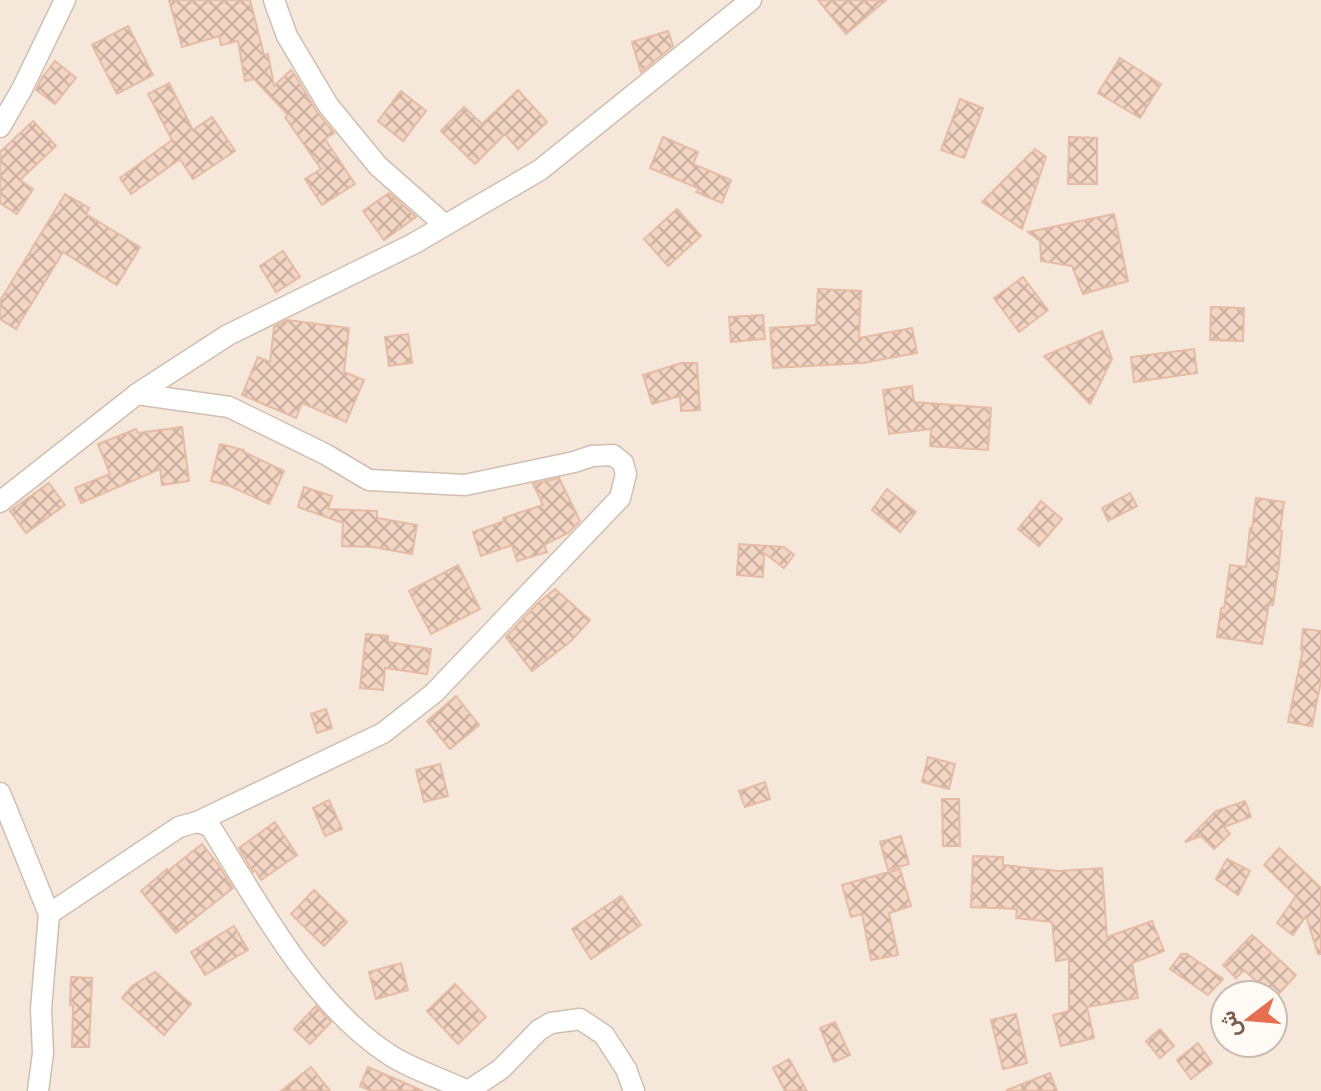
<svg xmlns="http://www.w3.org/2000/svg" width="1321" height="1091" font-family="Overpass,Vazirmatn,sans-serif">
	<defs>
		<pattern id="building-cross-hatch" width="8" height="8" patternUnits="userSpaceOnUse" patternTransform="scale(2)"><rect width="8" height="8" fill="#f3d5c3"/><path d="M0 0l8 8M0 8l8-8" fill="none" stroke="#cab0a1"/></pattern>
	</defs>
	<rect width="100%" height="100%" fill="#fdf6ec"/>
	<path fill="#f5e8da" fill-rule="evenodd" d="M0,0H1321V1091H0ZM1225,995H1273V1043H1225Z"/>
	<g fill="url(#building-cross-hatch)" stroke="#e6bba3" stroke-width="2">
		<path d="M169,0H250L264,55L268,54L274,86L291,70L293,72L317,112L334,133L325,139L355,184L322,205L305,179L321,169L285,117L288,115L254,79L245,81L238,41L221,45L219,36L182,47Z"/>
		<path d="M818,0H886L846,34Z"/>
		<path d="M128,26L153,75L117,94L92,45Z"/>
		<path d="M668,31L673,46L641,72L632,42Z"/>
		<path d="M1120,58L1161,84L1140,118L1098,93Z"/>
		<path d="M55,61L76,78L55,104L36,90L42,78Z"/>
		<path d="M169,83L193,130L212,117L235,151L193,179L180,159L131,194L120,178L172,140L148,94Z"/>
		<path d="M518,90L547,122L518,149L505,134L475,164L441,131L464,107L482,124Z"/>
		<path d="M401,91L426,111L403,141L378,121Z"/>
		<path d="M960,99L983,108L964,158L941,150Z"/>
		<path d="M33,121L56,146L20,180L33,189L17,214L0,203V152Z"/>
		<path d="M663,137L698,152L693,164L731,180L722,203L696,192L700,189L650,168Z"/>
		<path d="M1069,137L1097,138V184H1068Z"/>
		<path d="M1035,149L1046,157L1022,229L982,202Z"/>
		<path d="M389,193L416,217L384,240L363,211Z"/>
		<path d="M65,194L89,208L86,214L140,247L117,285L63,252L16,329L0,319V301Z"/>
		<path d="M677,209L701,236L668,266L644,239Z"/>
		<path d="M1114,214L1128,281L1083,294L1072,266L1041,261L1040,241L1028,232Z"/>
		<path d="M283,251L300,277L276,292L260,266Z"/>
		<path d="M1023,277L1048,310L1019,332L994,298Z"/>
		<path d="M818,289L861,291L859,338L912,328L917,353L863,363L773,368L770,328L816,325Z"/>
		<path d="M1211,307L1244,308L1243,341L1210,340Z"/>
		<path d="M763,315L765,339L731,342L729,317Z"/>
		<path d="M287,320L349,328L344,372L364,380L346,422L302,403L296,418L242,395L258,357L270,362L274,327Z"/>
		<path d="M1102,331L1112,359L1090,404L1044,356Z"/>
		<path d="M408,334L412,363L389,366L385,337Z"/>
		<path d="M1194,349L1197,373L1134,382L1131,357Z"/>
		<path d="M681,363H697L700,410L681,411L680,396L652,404L643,375Z"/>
		<path d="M912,386L914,402L991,408L988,450L930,446L931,429L889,434L883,390Z"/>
		<path d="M182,427L189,481L162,485L160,469L81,503L75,488L110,474L98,444L136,429L138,433Z"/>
		<path d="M220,444L244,450V452L284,471L269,504L230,486L211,481Z"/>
		<path d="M559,478L580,521L568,533L544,545L547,552L517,561L512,545L481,556L473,532L504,521L503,518L543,505L533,484Z"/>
		<path d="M49,483L65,505L26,533L10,511Z"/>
		<path d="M304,487L332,496L328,509L377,511V518L417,525L412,554L373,547L342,546L343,523L298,507Z"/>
		<path d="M887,489L916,512L900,532L872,510Z"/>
		<path d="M1130,493L1137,506L1108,521L1102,508Z"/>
		<path d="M1256,498L1284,502L1280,531H1282L1279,564L1273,605L1269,604L1262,644L1217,637L1221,608H1224L1230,565L1246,567L1250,528L1252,529Z"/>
		<path d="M1041,501L1062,519L1039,546L1018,529Z"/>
		<path d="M739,544L784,547L794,555L784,568L764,553L763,577L737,575Z"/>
		<path d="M458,565L480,609L431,634L409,591Z"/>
		<path d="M555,589L590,620L571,641L532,671L506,637L538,603Z"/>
		<path d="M1303,629L1321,631V681L1312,726L1288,722L1303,649H1301Z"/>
		<path d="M366,634L388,636V642L431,649L427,674L385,668L383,690L360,688Z"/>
		<path d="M456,696L479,725L450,749L427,721Z"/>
		<path d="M326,709L332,728L317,733L311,714Z"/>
		<path d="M928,757L955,764L949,789L922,782Z"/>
		<path d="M440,764L448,796L424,802L416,770Z"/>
		<path d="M765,782L770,799L745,807L739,791Z"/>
		<path d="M942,799H959L960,846H943Z"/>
		<path d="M329,800L342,829L325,836L313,808Z"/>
		<path d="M1245,801L1251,817L1224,827L1230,834L1214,849L1201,836L1185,842L1216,811Z"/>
		<path d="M275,822L297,855L261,880L255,870L253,872L239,848Z"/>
		<path d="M901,836L909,864L888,870L880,842Z"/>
		<path d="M202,844L217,863L233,888L176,933L141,891L167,869L168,871Z"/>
		<path d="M1279,848L1321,888V954H1318L1306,916L1293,935L1277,923L1296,896L1264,865Z"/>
		<path d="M973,856L1003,857V865L1059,871L1102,868L1107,937L1152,921L1164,951L1132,963L1138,998L1087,1007L1094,1038L1061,1046L1053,1015L1069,1011V959L1056,961L1052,922L1016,918L1017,909L971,907Z"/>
		<path d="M1227,859L1250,871L1238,895L1216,879Z"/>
		<path d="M900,869L911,906L889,913L898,955L871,960L862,914L851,917L842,885Z"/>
		<path d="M314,890L347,922L324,946L291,914Z"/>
		<path d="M621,896L641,925L591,959L572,929Z"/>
		<path d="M234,926L248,950L205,975L191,952Z"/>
		<path d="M1252,935L1296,975L1275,998L1244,970L1236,978L1223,965Z"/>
		<path d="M1181,954H1187L1223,979L1208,995L1170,969Z"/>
		<path d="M401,963L408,990L376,999L369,972Z"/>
		<path d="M155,972L191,1004L164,1035L122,998L132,986Z"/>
		<path d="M71,977L92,978L89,1047H72L73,1005H70Z"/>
		<path d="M455,984L486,1017L458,1044L427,1011Z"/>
		<path d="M316,1006L331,1022L310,1044L294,1029Z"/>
		<path d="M1016,1014L1027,1063L1003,1069L991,1020Z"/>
		<path d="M835,1022L850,1055L834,1062L820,1028Z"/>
		<path d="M1160,1029L1174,1046L1160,1058L1146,1041Z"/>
		<path d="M1198,1043L1212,1063L1191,1079L1177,1060Z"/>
		<path d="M789,1059L807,1091H785L773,1068Z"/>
		<path d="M311,1067L330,1091H281Z"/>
		<path d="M368,1067L423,1091H371L360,1086Z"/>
		<path d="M1050,1073L1057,1091H1007V1090Z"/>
	</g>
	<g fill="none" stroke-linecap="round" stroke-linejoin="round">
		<g stroke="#d1beb0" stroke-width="23">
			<g id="minor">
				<path d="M274,0L287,36L328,105L378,166L445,225"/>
				<path d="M0,127L22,89L65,0"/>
				<path d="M137,394L229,407L325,454L369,480L465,485L574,462L592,456L613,455L623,463L626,474L620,498L434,693L383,733L197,822"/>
				<path d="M0,502L137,394L228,335L413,244L540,170L751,0"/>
				<path d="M0,793L49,914L41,1009L43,1053L38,1091"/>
				<path d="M49,914L179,827L197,822L210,826C258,903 313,1006 390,1055C411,1069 445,1080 468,1091"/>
				<path d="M468,1091L501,1069L539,1030L551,1023L580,1019L604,1035L626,1069L634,1091"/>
			</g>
		</g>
		<use href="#minor" stroke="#fff" stroke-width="20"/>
	</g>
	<g transform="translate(1249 1019) rotate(254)"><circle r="38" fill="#fffaf3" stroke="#cabbb1" stroke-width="2"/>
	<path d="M0-6L14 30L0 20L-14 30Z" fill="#e76f51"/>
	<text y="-12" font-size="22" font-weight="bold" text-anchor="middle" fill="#7a5c4d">ش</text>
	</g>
</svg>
